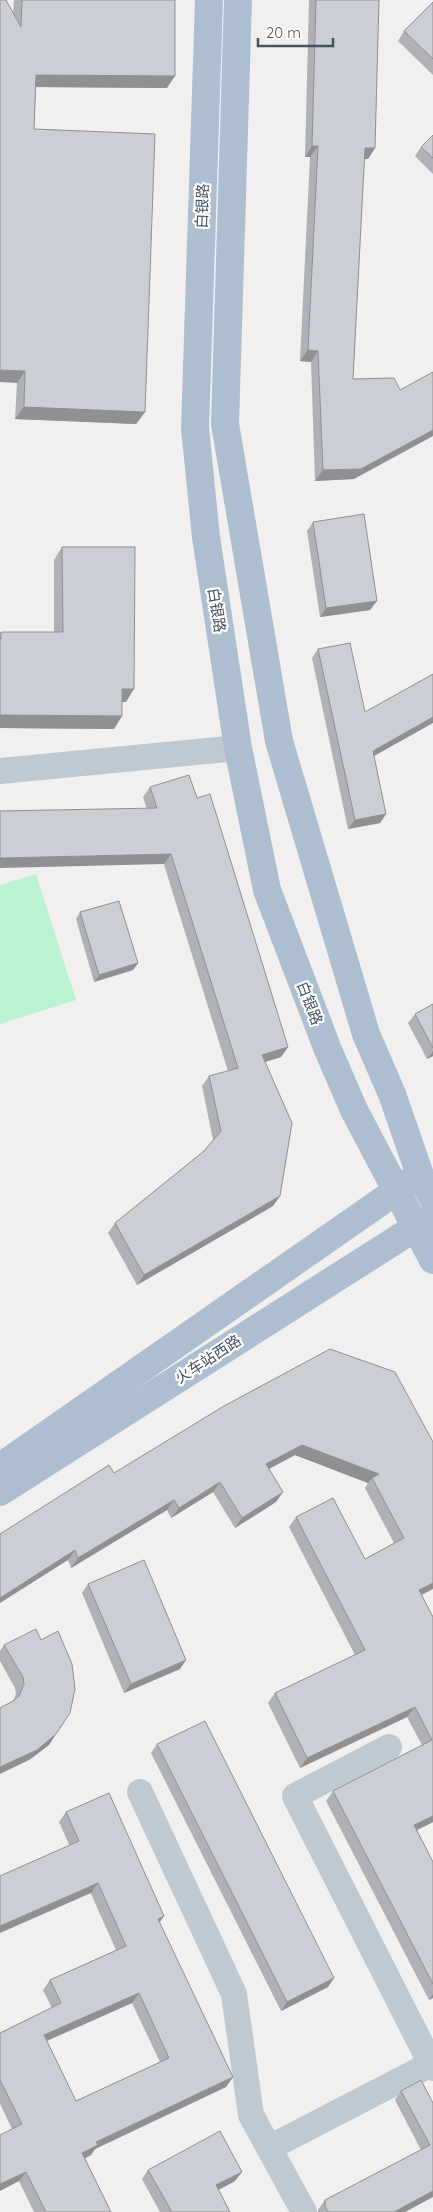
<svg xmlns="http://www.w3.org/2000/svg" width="433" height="2212" font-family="Quicksand,'Noto Sans SC',sans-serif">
	<rect width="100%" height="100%" fill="#f2efef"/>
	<path fill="#bbf2d1" d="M36,874L76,1000L0,1024V885Z"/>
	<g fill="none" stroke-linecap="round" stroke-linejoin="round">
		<g stroke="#bfc9d2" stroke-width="26">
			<path d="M0,771L238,748"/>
			<path d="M389,1747L295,1796L433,2068"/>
			<path d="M140,1792L234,1994L251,2115L304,2212"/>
			<path d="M269,2148L431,2064"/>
		</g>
		<g stroke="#adbed0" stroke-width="28">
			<path d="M209,0L195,428L206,537L238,748L267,890L328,1050L354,1110L433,1260"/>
			<path d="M238,0L225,424L279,741L366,1034L392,1094L420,1175L433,1199"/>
			<path d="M0,1467L412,1180"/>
			<path d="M0,1492L432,1217"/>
		</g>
	</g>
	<g fill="#afb1b6" fill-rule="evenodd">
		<path d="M14,0H175L167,88L36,87L34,129L145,412L136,424L15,419L17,383L13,14Z"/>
		<path d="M309,0H379L375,148L368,159H364L353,379L354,479L315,481L311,362L300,361L310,157H305Z"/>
		<path d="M433,2V75L398,41L404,31Z"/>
		<path d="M433,135V174L415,156L421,147Z"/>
		<path d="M313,522L370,610L320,617L307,531Z"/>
		<path d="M62,547L126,702H122V716L114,729L0,728V633L1,632H54V560Z"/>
		<path d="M318,649L374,756L386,814L380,823L348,829L312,658Z"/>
		<path d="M150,787L197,798L288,1047L281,1057L265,1062L280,1196L273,1206L137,1285L108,1233L115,1223L204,1151L213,1140L202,1086L209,1076L228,1071L143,797Z"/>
		<path d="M80,912L138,963L133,970L94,982L76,919Z"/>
		<path d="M433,1004V1056L427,1059L408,1023L415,1014Z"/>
		<path d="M395,1372L421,1595L433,1617V1822L417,1830L433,1862V1998L429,2000L326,1801L333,1791L422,1745L407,1717L300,1768L268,1703L275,1693L355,1655L289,1527L296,1517L365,1559L394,1543L365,1488L368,1483L295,1455L269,1469L276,1502L235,1528L213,1492L171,1518L167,1510L71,1568L68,1560L114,1473Z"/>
		<path d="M88,1584L180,1669L124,1693L82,1593Z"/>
		<path d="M4,1645L56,1734L49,1745L29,1760L13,1701L16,1694L15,1688L0,1661V1651Z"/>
		<path d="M157,1744L334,1978L328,1987L281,2011L151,1753Z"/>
		<path d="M66,1812L164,1916L159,1923L233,2077L226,2087L95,2149L91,2155L85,2158L111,2212H34L19,2181L12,2129L0,2104V2033L52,2008L43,1990L50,1980L116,1950L59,1822ZM132,2003L160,2062L76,2101L47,2041Z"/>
		<path d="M401,2091L433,2103V2197L405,2212H318V2210L325,2200L421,2150L395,2100Z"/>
		<path d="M148,2170L235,2181L218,2190L230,2212H160L142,2179Z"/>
	</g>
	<g fill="#8e9094">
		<path d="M36,75L175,76L167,88L28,87Z"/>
		<path d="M312,146H318L310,157H305Z"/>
		<path d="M365,148H375L368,159L357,158Z"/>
		<path d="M308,350L318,351L311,362L300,361Z"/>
		<path d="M0,370L25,371L17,383L0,382Z"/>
		<path d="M24,407L145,412L136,424L15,419Z"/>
		<path d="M433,430V436L354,479L315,481L323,470Z"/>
		<path d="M377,601L370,610L320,617L326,608Z"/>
		<path d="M122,689H134L126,702H114Z"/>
		<path d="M0,715L122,716L114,729L0,728Z"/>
		<path d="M433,717V723L367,760L373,751Z"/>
		<path d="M386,814L380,823L348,829L355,820Z"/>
		<path d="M171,854L164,864L0,868V858Z"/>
		<path d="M138,963L133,970L94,982L99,975Z"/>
		<path d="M288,1047L281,1057L255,1065L262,1055Z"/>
		<path d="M433,1051V1056L427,1059Z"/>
		<path d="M280,1196L273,1206L137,1285L144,1275Z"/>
		<path d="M302,1445L379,1474L372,1478L368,1483L295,1455L259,1474L266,1464Z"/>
		<path d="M220,1482L213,1492L171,1518L179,1508Z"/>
		<path d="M283,1492L276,1502L235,1528L242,1518Z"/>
		<path d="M174,1500L167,1510L71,1568L78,1558Z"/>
		<path d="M75,1550L68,1560L0,1603V1598Z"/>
		<path d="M433,1583V1589L412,1600L419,1590Z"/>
		<path d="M186,1660L180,1669L124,1693L131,1684Z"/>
		<path d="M415,1707L407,1717L300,1768L307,1758Z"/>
		<path d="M56,1734L49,1745L29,1760L0,1774V1767Z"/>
		<path d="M433,1816V1822L407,1835L414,1825Z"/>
		<path d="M98,1883L91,1893L0,1933V1926Z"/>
		<path d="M164,1916L157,1926L158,1919Z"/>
		<path d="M334,1978L328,1987L281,2011L287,2002Z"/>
		<path d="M139,1993L132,2003L37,2045L44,2035Z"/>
		<path d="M433,1994V1998L429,2000Z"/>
		<path d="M233,2077L226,2087L95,2149L91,2155L76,2163L82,2153L96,2142Z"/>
		<path d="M26,2172L19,2181L0,2191V2184Z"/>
		<path d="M242,2172L235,2181L209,2195L216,2185Z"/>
		<path d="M433,2191V2197L405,2212H394Z"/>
	</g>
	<g fill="#cbced4" stroke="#8e9094" fill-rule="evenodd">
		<path d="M0,0H6L21,27L22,0H175V76L36,75L34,129L155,134L145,412L24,407L25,371L0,370Z"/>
		<path d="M316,0H379L375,148H365L353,379L394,378L400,390L433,372V430L361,469L323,470L318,351L308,350L318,146H312Z"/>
		<path d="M433,2V59L404,31Z"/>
		<path d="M433,135V158L421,147Z"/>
		<path d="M364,514L377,601L326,608L313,522Z"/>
		<path d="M62,547H135L134,689H122V716L0,715V639H1V632H63Z"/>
		<path d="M350,643L365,712L433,674V717L373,751L386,814L355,820L318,649Z"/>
		<path d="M189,775L197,798L210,794L288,1047L262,1055L292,1123L280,1196L144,1275L115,1223L204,1151L221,1131L209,1076L238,1068L171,854L0,858V811L157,808L150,787Z"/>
		<path d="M119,901L138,963L99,975L80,912Z"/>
		<path d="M433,1004V1048L415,1014Z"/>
		<path d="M330,1349L395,1372L433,1442V1583L419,1590L433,1617V1816L414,1825L433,1862V1984L333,1791L432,1740L415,1707L307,1758L275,1693L365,1650L296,1517L333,1498L365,1559L404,1538L372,1478L379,1474L302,1445L266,1464L283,1492L242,1518L220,1482L179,1508L174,1500L78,1558L75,1550L0,1598V1534L109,1465L114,1473L224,1406Z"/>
		<path d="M144,1560L186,1660L131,1684L88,1584Z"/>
		<path d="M36,1629L41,1640L58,1631L72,1664L75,1689L70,1713L56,1734L37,1750L0,1767V1708L13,1701L19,1696L24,1684L23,1677L4,1645Z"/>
		<path d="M205,1721L334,1978L287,2002L157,1744Z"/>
		<path d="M109,1793L164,1916L158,1919L233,2077L96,2142L98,2145L82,2153L111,2212H46L26,2172L0,2184V2135L22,2124L0,2080V2033L61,2003L50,1980L126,1946L98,1883L0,1926V1876L79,1841L66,1812ZM139,1993L169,2058L76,2101L44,2035Z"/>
		<path d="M421,2080L433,2103V2191L394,2212H328L325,2206V2200L430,2145L401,2091Z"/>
		<path d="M220,2131L242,2172L216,2185L230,2212H172L148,2170Z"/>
	</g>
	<g text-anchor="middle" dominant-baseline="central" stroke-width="4.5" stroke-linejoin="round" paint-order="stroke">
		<g font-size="15" fill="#46525e" stroke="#fff">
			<text transform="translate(202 206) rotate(-88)">白银路</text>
			<text transform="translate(217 610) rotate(81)">白银路</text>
			<text transform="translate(310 1003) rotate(69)">白银路</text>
			<text transform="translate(208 1359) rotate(-33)">火车站西路</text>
		</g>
	</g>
	<path d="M258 38v8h75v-8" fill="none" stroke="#46525e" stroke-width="2.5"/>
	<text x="266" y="38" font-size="15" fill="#46525e" stroke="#ffffff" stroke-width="4" paint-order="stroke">20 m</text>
</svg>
